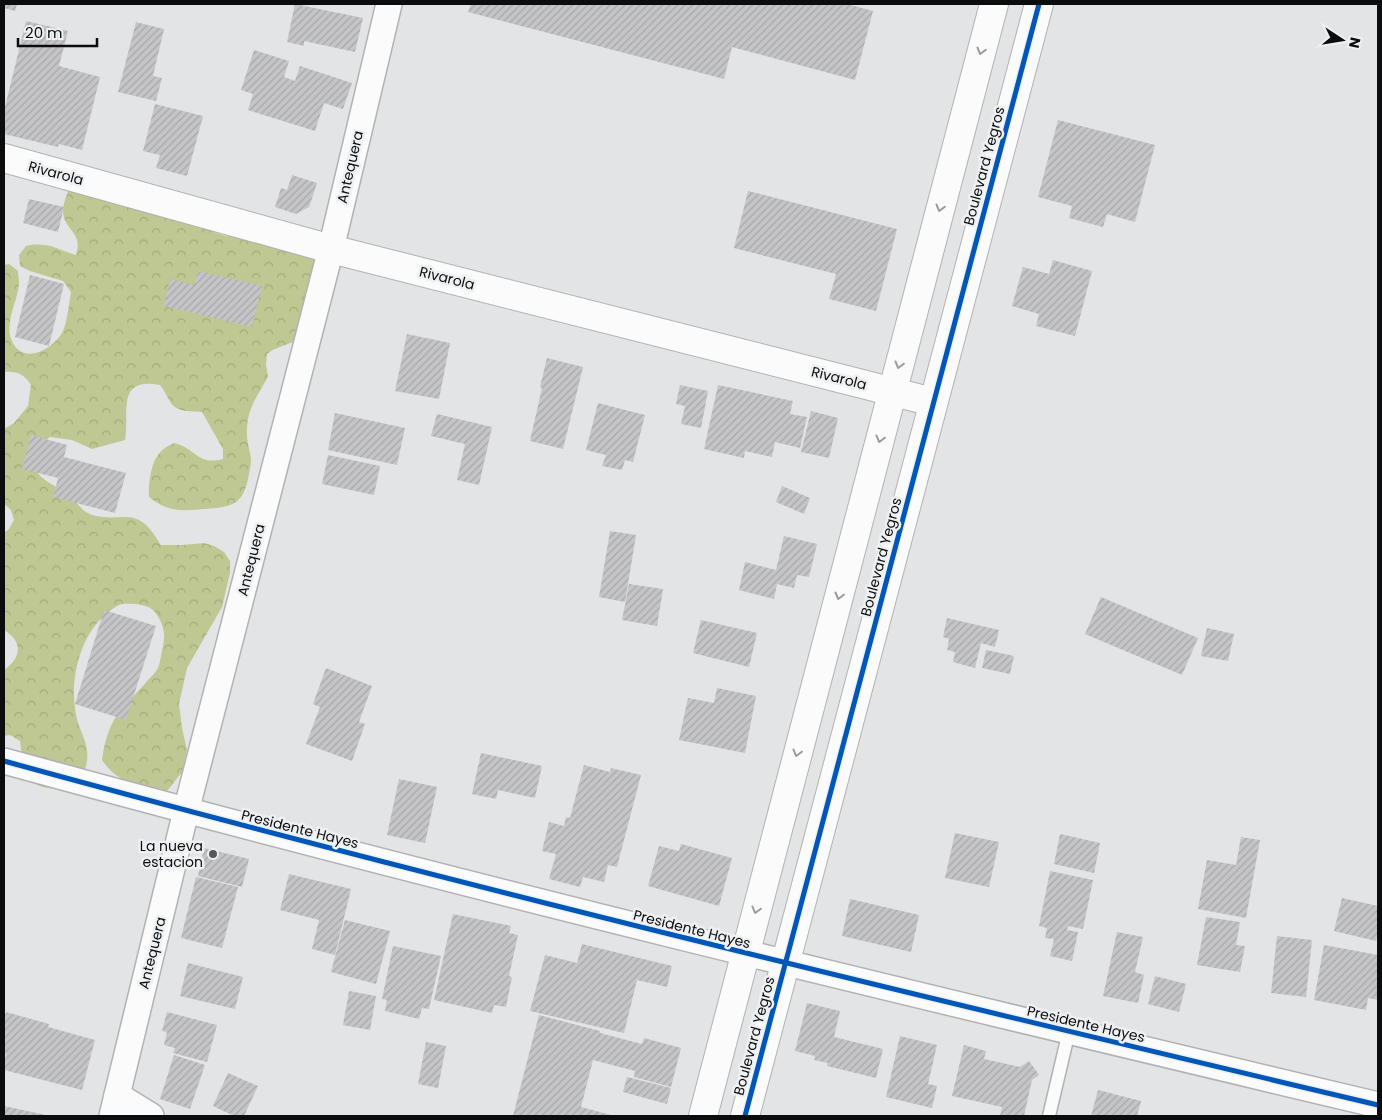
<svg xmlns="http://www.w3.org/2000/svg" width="1382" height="1120" font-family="Poppins,sans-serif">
	<defs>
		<pattern id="forest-crowns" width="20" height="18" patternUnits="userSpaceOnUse" patternTransform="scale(1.25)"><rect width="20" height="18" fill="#bfc793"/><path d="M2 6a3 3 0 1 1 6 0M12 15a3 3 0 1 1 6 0" fill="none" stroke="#a3aa7e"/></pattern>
		<pattern id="building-hatch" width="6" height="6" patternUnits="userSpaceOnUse" patternTransform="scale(1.25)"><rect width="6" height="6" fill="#c5c5c7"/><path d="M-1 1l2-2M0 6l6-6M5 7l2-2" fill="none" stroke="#a8a8aa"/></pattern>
	</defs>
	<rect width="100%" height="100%" fill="#e2e4e6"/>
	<path fill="url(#forest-crowns)" d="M70,187L198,219L216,233L226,236L249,237L312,255L318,265L297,340C286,346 277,346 267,354L266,364L268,377C259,393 247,409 247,429C246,439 250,450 251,460C251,466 249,472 248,479C242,507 229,507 203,509C180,511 168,512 149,497C148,486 151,463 158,455C162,449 168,446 174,443C196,448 197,466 223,459V449L202,412C192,411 178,413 171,403C167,397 165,391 160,385C115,377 130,413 125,440L92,449L72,440L50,437L41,443L31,462C41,484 55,483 71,497C77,502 80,509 88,513C92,516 98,516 103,517C111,518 118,517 126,517C144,517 152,531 161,545H183L204,543L214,546L224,552L230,561V573L222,607L187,668L179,704L182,728L187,750L182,772L168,790L157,795C136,786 115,780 102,760C104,745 107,733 114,720C123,706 137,693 148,680C152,676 156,672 158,668C161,661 161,653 163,646C166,633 163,622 154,611C148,604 131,603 122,604C114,606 104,616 98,622C77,646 69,687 77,719C81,735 91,746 86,766C81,789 38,798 26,774C21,766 22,751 20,741L10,735L4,736V670C21,658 24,642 4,630V533L9,529L14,520L11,510L4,504V429L14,423L28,406L31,385C24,374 17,371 4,372V265L9,264L18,271C18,275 19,279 19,283C18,301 5,320 11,339C21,366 51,351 62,333C67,324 69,304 71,292L63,281L30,271L20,266L19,255L26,246C46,241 57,249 76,255C82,235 71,234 64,218C61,209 66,196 70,187Z"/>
	<g fill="url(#building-hatch)">
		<path d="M4,4H17L15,11L4,8Z"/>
		<path d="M295,4L363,18L355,52L304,41V46L287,42Z"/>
		<path d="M471,4H847L873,11L855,80L732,47L724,79L468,12Z"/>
		<path d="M26,21L68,31L59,66L100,77L82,150L59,144L61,134L58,147L4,134V111Z"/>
		<path d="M136,22L164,29L153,76L162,78L156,101L118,92Z"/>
		<path d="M254,50L289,61L284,77L295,81L300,66L352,83L343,109L324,103L315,131L248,110L253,94L241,90Z"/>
		<path d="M155,104L203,116L187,176L156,168L160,155L143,151Z"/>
		<path d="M1058,120L1155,145L1135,222L1107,214L1103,227L1069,218L1072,206L1038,197Z"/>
		<path d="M292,175L317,183L309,207L296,214L275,207L281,188L287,190Z"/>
		<path d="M748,191L897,229L876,311L829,299L836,274L734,248Z"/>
		<path d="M29,199L64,207L58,232L23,223Z"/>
		<path d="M1053,260L1092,271L1075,336L1036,326L1039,314L1012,306L1023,267L1049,274Z"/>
		<path d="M198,271L262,286L252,327L164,306L170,279L194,285Z"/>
		<path d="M30,275L64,284L49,346L15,337Z"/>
		<path d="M407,334L450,343L439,399L395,391Z"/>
		<path d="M547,358L583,367L563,449L530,441L542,388L540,387Z"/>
		<path d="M680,385L708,391L701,428L681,424L685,406L676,404Z"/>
		<path d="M718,385L793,401L790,414L807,417L800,448L775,442L772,457L745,451L744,458L704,449Z"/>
		<path d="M598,403L645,415L633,462L625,460L622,470L602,466L606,455L586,450Z"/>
		<path d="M811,411L838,418L829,458L801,452Z"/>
		<path d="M335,413L405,428L397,465L328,450Z"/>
		<path d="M437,414L492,427L479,485L457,480L465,444L431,436Z"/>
		<path d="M31,435L67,445L64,457L126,473L115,513L53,497L58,478L22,469Z"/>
		<path d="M328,455L380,466L374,495L322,484Z"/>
		<path d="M782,486L810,498L804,514L776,502Z"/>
		<path d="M610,531L636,535L625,602L599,597Z"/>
		<path d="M784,536L817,544L809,577L797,575L794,588L777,584L774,599L739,590L745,562L776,570Z"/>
		<path d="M629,584L663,589L657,626L622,620Z"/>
		<path d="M1101,597L1198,638L1182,675L1085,634Z"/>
		<path d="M104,610L156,626L126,720L75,704Z"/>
		<path d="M947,618L999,630L995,647L981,643L975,668L953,662L955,652L947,650L949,639L943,637Z"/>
		<path d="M701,620L757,633L749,667L693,653Z"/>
		<path d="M1207,628L1234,634L1228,661L1201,656Z"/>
		<path d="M986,650L1014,656L1010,674L982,668Z"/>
		<path d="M326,668L372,686L359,722L365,724L352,761L306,744L320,707L313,704Z"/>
		<path d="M717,688L756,696L745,753L679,740L688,698L714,703Z"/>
		<path d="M481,753L542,766L535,798L498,790L496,799L472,794Z"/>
		<path d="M584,765L610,772L611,768L641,775L617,867L608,865L604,882L583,877L580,887L549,879L556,854L542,851L549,822L564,826L566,817L570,818Z"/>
		<path d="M399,779L437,787L425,843L387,835Z"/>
		<path d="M955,833L999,842L989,887L945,878Z"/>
		<path d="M1060,834L1100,843L1094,873L1054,864Z"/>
		<path d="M1241,837L1260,840L1246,918L1198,909L1207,860L1236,865Z"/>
		<path d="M681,844L732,858L719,906L648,886L659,846L679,851Z"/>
		<path d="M204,848L249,859L242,887L198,876Z"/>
		<path d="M1050,871L1093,880L1083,929L1068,926L1067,930L1078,932L1072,961L1050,956L1054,939L1045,938L1047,928L1039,926Z"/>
		<path d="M289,874L351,889L335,955L312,949L319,920L280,910Z"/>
		<path d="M196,877L238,887L222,948L181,938Z"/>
		<path d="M1342,898L1378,906V931L1376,941L1334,931Z"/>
		<path d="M850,899L919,915L911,952L842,936Z"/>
		<path d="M453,914L511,926L509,933L518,935L509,976L512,977L506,1007L494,1005L492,1013L434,1000Z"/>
		<path d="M1206,917L1240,922L1236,945L1245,946L1240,972L1197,965Z"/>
		<path d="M345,920L390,931L376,984L331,972Z"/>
		<path d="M1117,932L1143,937L1135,972L1144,975L1138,1003L1103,996Z"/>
		<path d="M1277,936L1312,940L1306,997L1271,993Z"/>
		<path d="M582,944L672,966L667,987L637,980L624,1033L530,1011L545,955L577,963Z"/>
		<path d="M1324,945L1378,955V1000L1368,998L1366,1010L1314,1000Z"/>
		<path d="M393,946L441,956L429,1009L422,1008L419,1019L385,1011L387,1000L382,999Z"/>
		<path d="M188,963L243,977L235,1009L180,996Z"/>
		<path d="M1155,976L1186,984L1179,1012L1148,1004Z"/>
		<path d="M349,991L376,996L370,1030L343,1025Z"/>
		<path d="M807,1003L840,1011L834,1037L883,1049L876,1078L827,1066L828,1063L814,1060L815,1056L795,1051Z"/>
		<path d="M6,1012L49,1024L48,1027L95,1040L82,1090L4,1070L6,1053L4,1052V1019Z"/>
		<path d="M167,1012L217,1025L207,1062L173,1053L175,1048L164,1045L167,1032L162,1031Z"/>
		<path d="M539,1015L600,1031V1033L642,1044L644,1038L681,1048L671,1087L634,1077L635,1071L593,1060L581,1107L615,1116H513Z"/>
		<path d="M900,1036L937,1045L928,1084L937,1086L932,1108L886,1097Z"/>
		<path d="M426,1042L446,1046L438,1088L418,1084Z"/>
		<path d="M964,1045L986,1051L984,1059L1020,1067L1029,1061L1039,1075L1032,1080L1024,1116H1000L1002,1107L952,1096Z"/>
		<path d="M174,1055L205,1065L190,1109L160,1099Z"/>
		<path d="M228,1073L258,1086L244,1116H234L213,1106Z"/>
		<path d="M627,1077L671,1088L667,1104L623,1092Z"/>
		<path d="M1098,1090L1141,1101L1137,1116H1091Z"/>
		<path d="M4,1106L46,1115V1116H4Z"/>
	</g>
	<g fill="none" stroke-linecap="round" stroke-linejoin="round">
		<g stroke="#b1b2b3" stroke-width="15">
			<path id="service" d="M1049,1116L1069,1031"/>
		</g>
		<g stroke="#b1b2b3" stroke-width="28">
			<g id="minor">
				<path d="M4,761C459,886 919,996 1378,1105"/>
				<path d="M117,1095L151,1116"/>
				<path d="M112,1116L186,811L331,249L389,4"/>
			</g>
		</g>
		<g stroke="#b1b2b3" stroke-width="30">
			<g id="tertiary">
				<path d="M4,158L331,249L933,402"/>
				<path d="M703,1116L994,4"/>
				<path d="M745,1116L1039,4"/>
			</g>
		</g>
		<use href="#service" stroke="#fbfbfb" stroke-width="12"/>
		<use href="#minor" stroke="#fbfbfb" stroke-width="25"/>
		<use href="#tertiary" stroke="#fbfbfb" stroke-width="28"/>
		<g stroke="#eef1f4" stroke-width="8">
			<g id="cycleway">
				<path d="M4,761C459,886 919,996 1378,1105"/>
				<path d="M745,1116L1039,4"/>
			</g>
		</g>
		<use href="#cycleway" stroke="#0057b8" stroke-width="5"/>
	</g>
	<defs><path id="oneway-chevron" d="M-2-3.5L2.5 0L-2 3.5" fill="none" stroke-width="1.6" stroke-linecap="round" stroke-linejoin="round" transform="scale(1.25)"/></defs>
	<g stroke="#9b9b9c">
		<use href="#oneway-chevron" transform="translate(981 51) rotate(105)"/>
		<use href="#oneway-chevron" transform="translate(940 208) rotate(105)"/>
		<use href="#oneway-chevron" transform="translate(899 365) rotate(105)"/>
		<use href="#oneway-chevron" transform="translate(880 439) rotate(105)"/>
		<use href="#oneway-chevron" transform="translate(839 596) rotate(105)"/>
		<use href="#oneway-chevron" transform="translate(797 753) rotate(105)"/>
		<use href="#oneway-chevron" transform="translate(756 910) rotate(105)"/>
	</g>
	<circle fill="#565859" stroke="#eef1f4" stroke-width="2" cx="213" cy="854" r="5"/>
	<g text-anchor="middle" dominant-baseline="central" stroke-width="5" stroke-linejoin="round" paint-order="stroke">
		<g font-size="14" fill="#0b0c0d" stroke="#eef1f4">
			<text transform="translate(984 166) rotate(-75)">Boulevard Yegros</text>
			<text transform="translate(350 167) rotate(-77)">Antequera</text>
			<text transform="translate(56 173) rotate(15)">Rivarola</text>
			<text transform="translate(447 278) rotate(14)">Rivarola</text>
			<text transform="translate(839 378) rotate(14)">Rivarola</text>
			<text transform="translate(881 557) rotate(-75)">Boulevard Yegros</text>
			<text transform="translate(251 560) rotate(-76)">Antequera</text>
			<text transform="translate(300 829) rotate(14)">Presidente Hayes</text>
			<text transform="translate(692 929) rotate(14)">Presidente Hayes</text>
			<text transform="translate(152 953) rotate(-76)">Antequera</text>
			<text transform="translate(1086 1024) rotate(13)">Presidente Hayes</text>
			<text transform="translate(754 1036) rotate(-75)">Boulevard Yegros</text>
		</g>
		<g font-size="14" fill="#0b0c0d" stroke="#eef1f4" text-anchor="end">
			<text x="203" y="846">La nueva<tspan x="203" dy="16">estacion</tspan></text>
		</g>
	</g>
	<rect width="1382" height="1120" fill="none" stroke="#0b0c0d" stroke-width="10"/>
	<g transform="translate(1342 40) rotate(102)" stroke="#eef1f4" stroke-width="4" paint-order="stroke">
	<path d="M0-4L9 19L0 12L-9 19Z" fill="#0b0c0d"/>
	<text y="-8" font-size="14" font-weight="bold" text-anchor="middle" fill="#0b0c0d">N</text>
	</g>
	<path d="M18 38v8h79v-8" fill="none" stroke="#0b0c0d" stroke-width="2.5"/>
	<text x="25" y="38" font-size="15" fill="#0b0c0d" stroke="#eef1f4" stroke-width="4" paint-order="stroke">20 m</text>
</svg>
